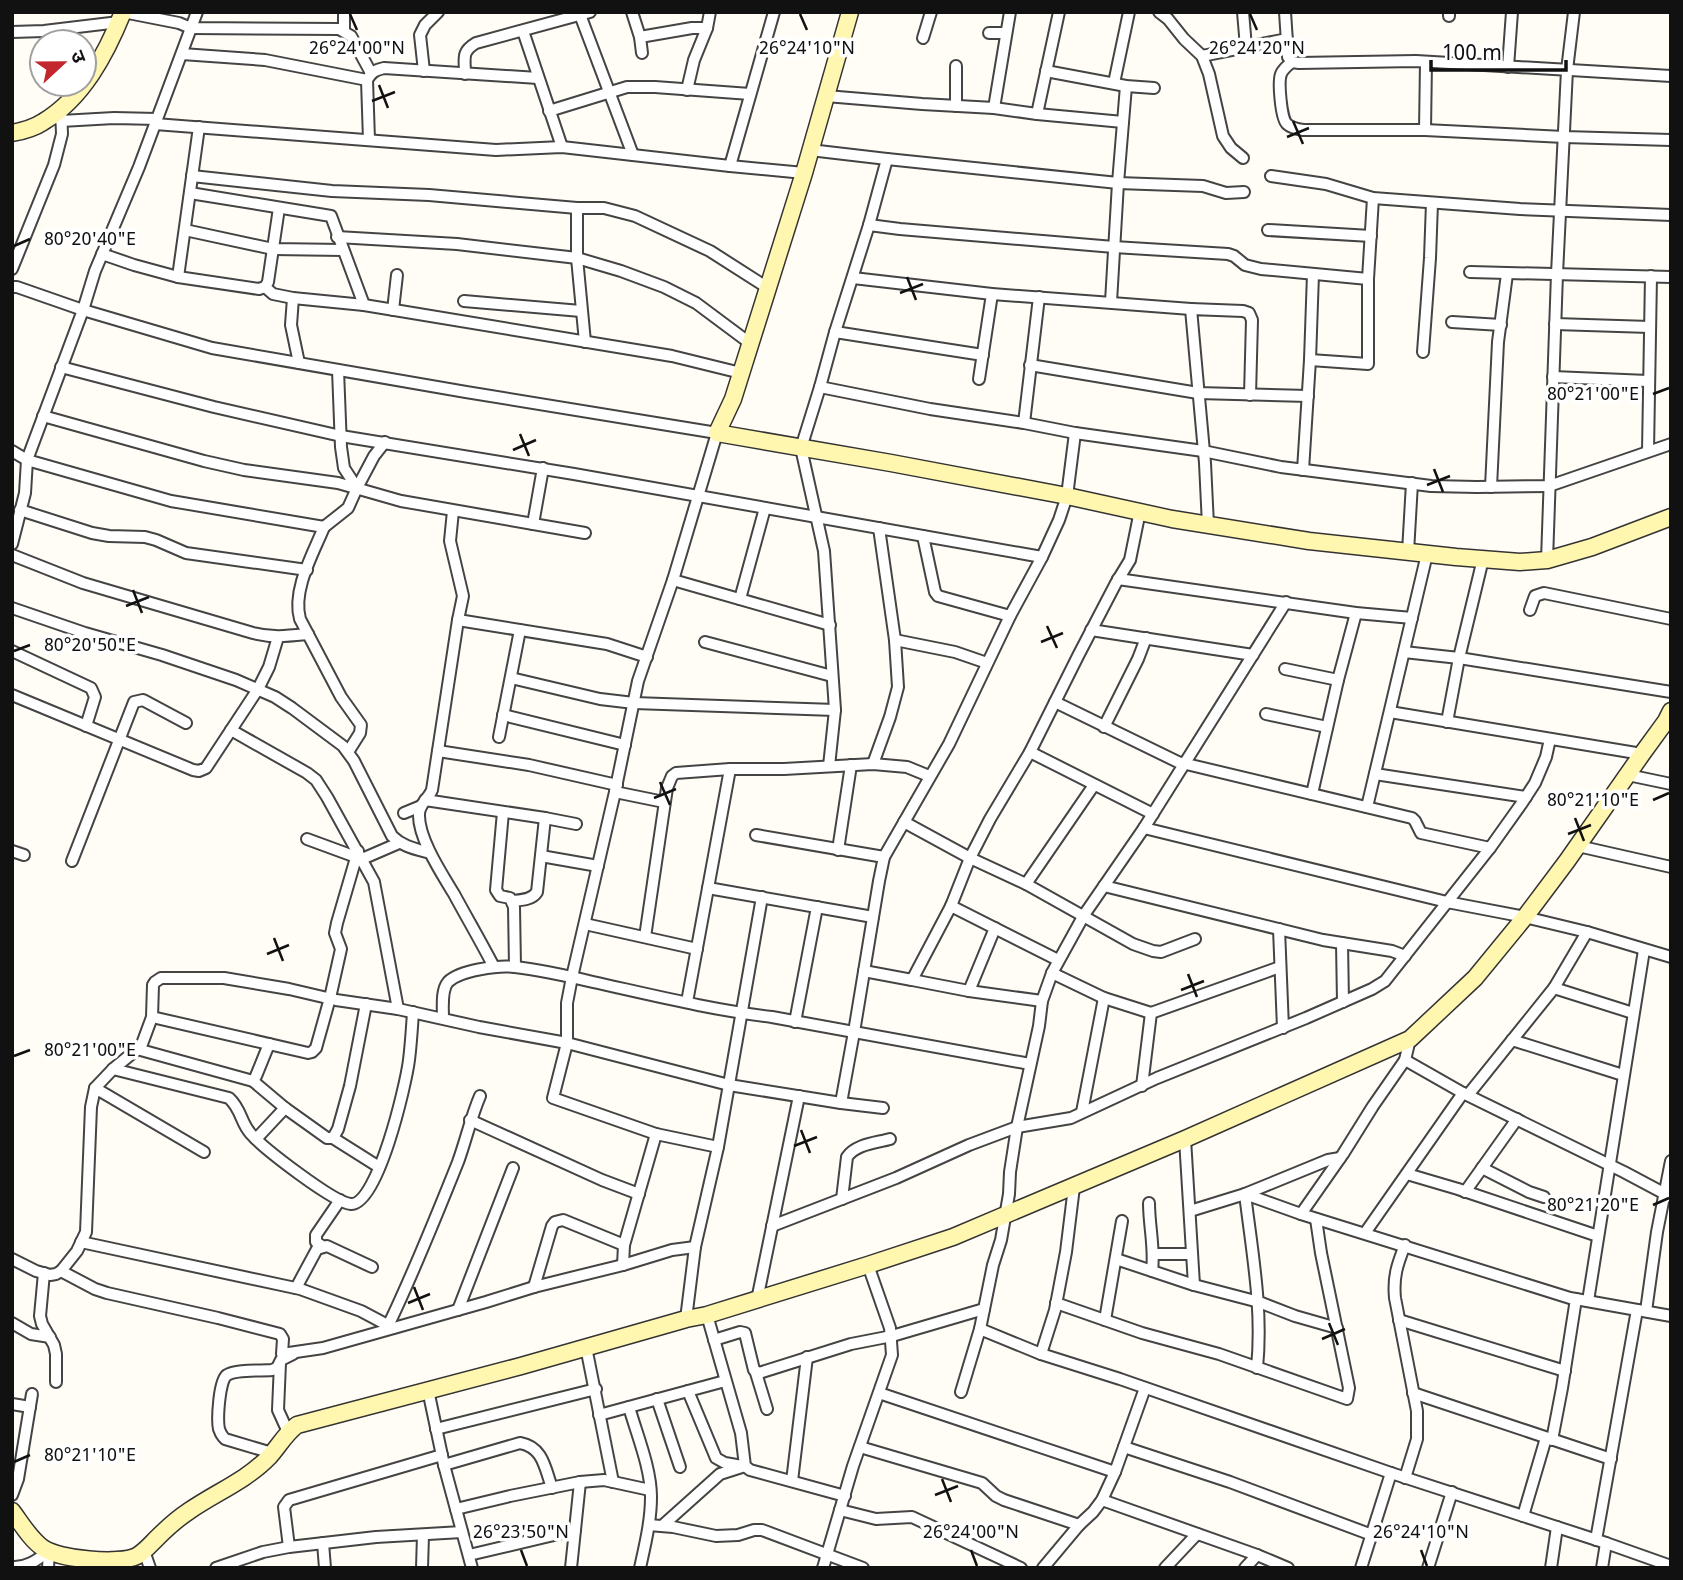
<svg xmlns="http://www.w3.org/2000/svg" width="1683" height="1580" font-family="Georgia,'Noto Sans Devanagari',serif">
	<rect width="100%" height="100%" fill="#fffdf5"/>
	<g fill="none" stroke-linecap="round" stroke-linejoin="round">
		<g stroke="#444" stroke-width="14">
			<g id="street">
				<path d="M123,12L179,23L191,28L339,29L351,36L371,73"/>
				<path d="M197,12L139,167L95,271L83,310L27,460L171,501L324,527L348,508L357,488L374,456L385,442"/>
				<path d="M344,12V31"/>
				<path d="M579,12L633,155"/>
				<path d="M632,12L640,37L642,53"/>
				<path d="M1159,12L1168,19L1184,39L1202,56L1209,74L1223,136L1231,148L1243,158"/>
				<path d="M1243,12L1246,47"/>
				<path d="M1285,12L1288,57L1292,62L1299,63L1416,61L1671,76"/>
				<path d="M1449,16V12"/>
				<path d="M523,31L562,147"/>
				<path d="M12,32L44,31L119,22"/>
				<path d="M989,33H1006"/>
				<path d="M640,37L692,28H707"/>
				<path d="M923,38L931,12"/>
				<path d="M182,54L265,60L367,80"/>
				<path d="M1202,56L1287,39"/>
				<path d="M1292,62C1288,65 1283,69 1281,74C1278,82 1281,119 1287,124C1291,128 1297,129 1303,130H1425L1564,137L1671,140"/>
				<path d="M956,66V106"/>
				<path d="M1508,67L1512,12"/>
				<path d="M424,71L420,35L425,25L438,12"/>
				<path d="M1046,71L1126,86L1154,88"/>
				<path d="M465,74C465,58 461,52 476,43L590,12"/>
				<path d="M1114,83L1129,12"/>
				<path d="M687,90L694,60L707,28L710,12"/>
				<path d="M826,96L922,104L994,108L1037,114L1123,122"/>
				<path d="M994,108L1010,12"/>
				<path d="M549,111L627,87H655L750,94"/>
				<path d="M1037,114L1059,12"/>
				<path d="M61,121L114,118L157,119"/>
				<path d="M155,124L496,150L562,147L730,166L804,173"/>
				<path d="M1425,130L1426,62"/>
				<path d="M369,140L367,80C372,72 375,70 384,68L538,78"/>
				<path d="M810,150L887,159L869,225L835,332L820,387L801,448L824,551L835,710L829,766"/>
				<path d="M887,159L1118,183L1203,186L1226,193L1244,192"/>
				<path d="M730,166L774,12"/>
				<path d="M192,176L332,191L429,195L577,208H604L635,216L710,251L768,288"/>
				<path d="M1271,176L1326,184L1373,198L1520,209L1671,215"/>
				<path d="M190,193L331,216L364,305L672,356L741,373"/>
				<path d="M577,208V258L585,342"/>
				<path d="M869,225L900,229L1114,247L1228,254L1234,256L1245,265L1261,269L1368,279"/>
				<path d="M185,230L273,249L343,250"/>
				<path d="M1268,230L1371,236"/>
				<path d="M337,237L457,244L577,258L621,271L664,287L696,303L751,344"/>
				<path d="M102,254L134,265L178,277L259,289L265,287L268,282L279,208"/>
				<path d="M12,269L54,165L62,134L61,109"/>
				<path d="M1470,272L1671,277"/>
				<path d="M178,277L199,127"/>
				<path d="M853,278L992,294L1191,309"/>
				<path d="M12,287H17L83,310L212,348L466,392L717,433L673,580L638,681L615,792L572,977L567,1003V1043L553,1098L656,1134L718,1147"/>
				<path d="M265,287L273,294L293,298L364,305"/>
				<path d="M293,298L291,325L299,363"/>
				<path d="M464,301L581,311"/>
				<path d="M1111,302L1118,183L1126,86"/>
				<path d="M393,310L397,275"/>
				<path d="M1452,322L1501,325"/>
				<path d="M1555,324L1650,327"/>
				<path d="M835,332L983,355"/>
				<path d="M1423,352L1430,258L1432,203"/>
				<path d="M1310,360L1368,364V279L1373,198"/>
				<path d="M1030,365L1198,393L1308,396"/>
				<path d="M61,367L214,407L341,436L574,474L1042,557"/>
				<path d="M338,370L341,447L344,468L357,488"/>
				<path d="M1553,377L1648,381"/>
				<path d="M979,379L992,294"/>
				<path d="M820,387L930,409L1024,423L1075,433L1203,451L1281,467L1431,486L1477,487L1549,486L1671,444"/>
				<path d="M43,416L204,461L244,470L338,483L401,501L585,533"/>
				<path d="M1024,423L1039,297"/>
				<path d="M12,451L27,460L25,493L12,544"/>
				<path d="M1648,451L1651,276"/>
				<path d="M1303,470L1310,360L1313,274"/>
				<path d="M1491,487L1498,342L1507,274"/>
				<path d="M20,510L92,533L109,536L145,537L156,540L186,553L307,570"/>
				<path d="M453,511L450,541L463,596L458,620L432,790C428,799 419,805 419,814C418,838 442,874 454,894C467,918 481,942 494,967"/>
				<path d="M533,524L543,468"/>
				<path d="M1208,525L1205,463L1191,309L1243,311L1249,313L1252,320L1250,395"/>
				<path d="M324,527C313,554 292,590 300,619L341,697L361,725L360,733L348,752"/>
				<path d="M923,536L935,592L938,596L1010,616"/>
				<path d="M1408,552L1412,483"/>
				<path d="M12,555L83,583L253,633C272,638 288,636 308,634"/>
				<path d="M1547,560L1557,274L1567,70L1574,12"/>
				<path d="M1118,579L1356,613L1412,618"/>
				<path d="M673,580L830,625"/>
				<path d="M740,599L765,508"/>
				<path d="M12,608L85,633L162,655L236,680L275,697L292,708L343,746L354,761L392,836C403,847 416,849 430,853"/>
				<path d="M1530,610L1535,596L1544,593L1671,619"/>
				<path d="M458,620L607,644L647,657"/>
				<path d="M1091,630L1253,655"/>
				<path d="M895,640L955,652L987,663"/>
				<path d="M705,642L832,676"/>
				<path d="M12,651L91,688L95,697L86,726"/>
				<path d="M1404,652L1459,658L1671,692"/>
				<path d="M1285,669L1338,680"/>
				<path d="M511,678L600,699L634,703L835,710"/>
				<path d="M12,695L193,770L199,771L206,768L258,689L269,667L278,637"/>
				<path d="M1055,702L1178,762L1412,818L1415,821L1421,833L1490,848"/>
				<path d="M1390,712L1642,754"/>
				<path d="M1266,714L1327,727"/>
				<path d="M503,715L625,745"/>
				<path d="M1447,722L1459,658L1483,559"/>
				<path d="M1104,727L1138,659L1146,638"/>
				<path d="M231,730L307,773L316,780L327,797L374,882L398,1009"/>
				<path d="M499,737L520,630"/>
				<path d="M438,751L529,765L617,785"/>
				<path d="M1030,752L1153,814"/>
				<path d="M873,764L890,717L898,687L895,640L879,528"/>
				<path d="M1375,774L1526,797"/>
				<path d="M1628,775L1671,784"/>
				<path d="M615,792L664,802"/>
				<path d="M1312,794L1338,680L1356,613"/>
				<path d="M425,800L545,818L576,824"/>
				<path d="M1367,807L1427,554"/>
				<path d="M503,812L496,890L500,896L510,898L514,907L515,967"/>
				<path d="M404,813L421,806"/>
				<path d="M904,822L970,858L1026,884L1133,944L1153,951L1161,952L1195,939"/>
				<path d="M1144,828L1447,902L1525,917L1587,932L1671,957"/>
				<path d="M756,835L884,857"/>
				<path d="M307,839L356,857"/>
				<path d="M1578,846L1671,867"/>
				<path d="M838,850L851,765"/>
				<path d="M12,851L24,855"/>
				<path d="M541,856L598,866"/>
				<path d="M362,859L399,843"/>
				<path d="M72,861L134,702L143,700L186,723"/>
				<path d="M1026,884L1094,785"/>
				<path d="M1104,886L1323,940L1392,951L1405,956"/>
				<path d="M708,888L873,917"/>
				<path d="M512,901C521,900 532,900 537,892L545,818"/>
				<path d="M951,906L1058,960"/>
				<path d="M585,924L697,949"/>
				<path d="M1279,929L1283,1028"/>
				<path d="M645,937L667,788L672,776L676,773L730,769H784L873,764L907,767L929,776"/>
				<path d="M1342,943L1343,1002"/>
				<path d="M864,971L912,980L951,906L970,858L990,819L1030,752L1078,656L1116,583L1130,560L1140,511"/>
				<path d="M1052,973L1104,998L1151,1013"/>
				<path d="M912,980L969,991L1042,1001"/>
				<path d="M1554,988L1633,1013"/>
				<path d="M969,991L995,928"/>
				<path d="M687,1002L730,769"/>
				<path d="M152,1017L308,1053L312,1052L316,1048L330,998L341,949L335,933L337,923L358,851"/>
				<path d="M443,1018C443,1008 441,990 448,982C460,970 499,965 515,967C541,970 568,976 593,982C652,995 712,1010 772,1017L1030,1064"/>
				<path d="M795,1022L817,907"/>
				<path d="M1512,1040L1623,1075"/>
				<path d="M137,1049L253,1081L256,1076L269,1044"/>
				<path d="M1405,1060L1463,1093L1624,1172L1671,1197"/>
				<path d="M113,1069L229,1098C242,1110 240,1122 251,1134C263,1148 334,1203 351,1204C378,1205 406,1084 409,1060C411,1044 412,1028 413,1012"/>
				<path d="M253,1081L285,1108L327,1138H333L338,1129L350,1086L366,1004"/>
				<path d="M1142,1086L1151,1013L1280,967"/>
				<path d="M95,1088L204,1152"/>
				<path d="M1468,1095L1554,988L1587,932"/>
				<path d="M841,1103L854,1032L879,881L884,857L949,744L1010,616L1042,557L1059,520L1067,496L1075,433"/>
				<path d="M1082,1112L1104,998"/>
				<path d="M470,1120L602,1180L639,1194"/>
				<path d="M333,1138L379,1167"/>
				<path d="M256,1139L285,1108"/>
				<path d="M1185,1139L1194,1285"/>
				<path d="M1482,1168L1529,1192L1544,1197"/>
				<path d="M1407,1174L1458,1189L1598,1236"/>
				<path d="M1465,1192L1517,1119"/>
				<path d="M842,1199L847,1157C856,1144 876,1143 890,1139"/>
				<path d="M1149,1203C1149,1226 1155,1249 1152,1271"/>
				<path d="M1190,1211L1245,1194L1328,1160L1340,1158"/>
				<path d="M1301,1214L1343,1154L1373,1106L1405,1060L1410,1039"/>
				<path d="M772,1226L896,1178L969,1145L1017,1127L1071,1118L1157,1078L1306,1018L1372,989L1385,981L1490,848L1522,803L1535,783L1546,757L1550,739"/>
				<path d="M1365,1233L1463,1093"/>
				<path d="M81,1242L300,1289L361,1311L393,1328"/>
				<path d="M322,1246L316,1242V1235L340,1200"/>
				<path d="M1153,1254H1192"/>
				<path d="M12,1259L36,1271L50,1275L56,1274L61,1271L77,1251L86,1232L91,1107L95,1088L113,1069L140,1047L142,1044L152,1017L153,985L155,982L161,978H224L289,989L336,1000L398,1009L479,1027L567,1043L729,1085L841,1103L883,1108"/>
				<path d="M1116,1259L1194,1285L1259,1302L1295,1316L1337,1328"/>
				<path d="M623,1265L624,1245L656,1134"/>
				<path d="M61,1271L95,1289L107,1293L218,1318L280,1334L283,1339L282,1354L323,1348L486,1302L534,1287L623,1265L672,1250L695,1247"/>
				<path d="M44,1273L40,1316L42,1324L54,1345L56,1354V1382"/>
				<path d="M534,1287L552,1226L555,1222L563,1220L624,1245"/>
				<path d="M296,1288L317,1249L327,1246L372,1267"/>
				<path d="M757,1300L799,1096"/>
				<path d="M1588,1301L1644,950"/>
				<path d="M1056,1303L1142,1333L1219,1354L1347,1399L1349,1388L1321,1253L1316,1219"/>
				<path d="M458,1310L513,1168"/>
				<path d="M1646,1311L1657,1232L1671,1161"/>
				<path d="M707,1315L741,1433L745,1466L750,1470L845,1496"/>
				<path d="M686,1319L695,1247L718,1147L762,897"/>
				<path d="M1105,1320L1122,1221"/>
				<path d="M1399,1320L1565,1371"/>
				<path d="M12,1323L31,1334L50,1337"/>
				<path d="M388,1326C414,1272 436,1217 458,1162C466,1140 471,1117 480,1096"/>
				<path d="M980,1329L1041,1354L1120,1379L1391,1473L1606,1543L1671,1566"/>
				<path d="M714,1340L740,1332L745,1333L754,1370L759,1373L851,1344L892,1336L984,1309"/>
				<path d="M586,1347L613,1482"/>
				<path d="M1041,1354L1055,1310L1066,1252L1074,1187"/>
				<path d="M280,1363L278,1410L288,1432"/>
				<path d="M1257,1368C1263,1309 1252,1252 1245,1194L1301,1214L1570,1298L1671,1316"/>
				<path d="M756,1373L767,1409"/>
				<path d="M428,1390L444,1465L472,1568"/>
				<path d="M688,1391L716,1458L725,1463L742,1466"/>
				<path d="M961,1392L980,1329L993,1265L1001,1240L1009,1194L1010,1172L1017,1127L1039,1026L1042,1001L1052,973L1084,915L1144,828L1286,602"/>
				<path d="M879,1393L1115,1472"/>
				<path d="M1413,1393L1611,1459"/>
				<path d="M657,1399L680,1467"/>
				<path d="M12,1404L30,1407"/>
				<path d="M629,1407C637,1435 651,1468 651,1497C651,1521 645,1545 640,1568"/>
				<path d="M599,1415L725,1381"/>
				<path d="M436,1429L596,1389"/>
				<path d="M1552,1440L1562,1388L1576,1299"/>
				<path d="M860,1447L982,1483L996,1496L1004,1500L1079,1525"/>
				<path d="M1124,1447L1230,1482L1372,1535"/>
				<path d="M272,1453L225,1439C221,1434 221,1435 219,1429C217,1420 219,1380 227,1375C236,1369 262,1371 272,1370L277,1368L281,1360L293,1354"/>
				<path d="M444,1465L520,1443C543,1447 545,1468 552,1488"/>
				<path d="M1405,1478L1417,1439V1411L1395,1298C1393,1277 1397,1265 1405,1245"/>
				<path d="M792,1481L807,1357"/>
				<path d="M12,1495L18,1479L32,1394"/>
				<path d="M1102,1500L1257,1555L1288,1568"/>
				<path d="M456,1509L510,1496L580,1482L604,1480L650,1490"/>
				<path d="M840,1510L876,1519L912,1517L1021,1568"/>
				<path d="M1523,1516L1546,1438"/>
				<path d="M649,1525L673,1527L716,1536L738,1535L754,1530H762L863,1568"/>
				<path d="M662,1526L720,1474L745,1466"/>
				<path d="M1596,1540L1637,1310"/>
				<path d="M323,1543L325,1568"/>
				<path d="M289,1547L284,1507L289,1500L442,1455"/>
				<path d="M144,1551L150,1568"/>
				<path d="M469,1555L575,1530"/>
				<path d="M12,1567C27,1568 37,1560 49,1551"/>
				<path d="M48,1568L49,1551"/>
				<path d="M216,1568L263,1552L289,1547L376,1537L462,1532"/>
				<path d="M422,1568L423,1535"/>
				<path d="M571,1568L580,1482"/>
				<path d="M823,1568L853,1466L892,1355L890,1328L868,1265"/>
				<path d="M1043,1568L1079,1525L1093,1512L1102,1500L1115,1472L1145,1388"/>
				<path d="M1165,1568L1197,1534"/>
				<path d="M1245,1568L1257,1555"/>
				<path d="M1361,1568L1391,1473"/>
				<path d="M1428,1568L1452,1492"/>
				<path d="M1551,1568L1557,1527"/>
				<path d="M1602,1568L1606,1543"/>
			</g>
		</g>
		<g stroke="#333" stroke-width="19">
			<g id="secondary">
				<path d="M850,12L804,173L733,399L717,433L891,463L1067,496L1172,519L1309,541L1456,557L1520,562L1547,560L1592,547L1671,517"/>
				<path d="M12,133C23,131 34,128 43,122C83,98 106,54 123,12"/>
				<path d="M12,1511C21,1523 30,1539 43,1548C58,1559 120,1565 137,1556C145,1551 150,1545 157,1538C167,1528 177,1519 189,1511C215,1493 247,1480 269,1457C279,1446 285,1434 297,1425L521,1366L686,1319L707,1315L868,1265L953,1237L1185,1139L1410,1039L1475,978L1525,917L1567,861L1642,754L1666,721L1671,711"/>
			</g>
		</g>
		<use href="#street" stroke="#fff" stroke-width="10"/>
		<use href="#secondary" stroke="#fff6b0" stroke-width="16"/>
	</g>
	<path fill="none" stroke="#111" stroke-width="2.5" d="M350,14L357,30M800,14L807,30M1250,14L1257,30M379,85L388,108M372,101L395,92M1293,121L1303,144M1287,137L1309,128M14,246L30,239M907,277L916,300M900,293L923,284M1653,394L1669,388M520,434L529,456M513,450L536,440M1434,469L1443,492M1427,485L1450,476M133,590L142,613M126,606L149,597M1047,626L1057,648M1041,642L1063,633M14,651L30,645M660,782L670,805M654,798L676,789M1653,800L1669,793M1575,818L1584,841M1568,834L1591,825M274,938L283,961M267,954L289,945M1188,974L1197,997M1181,990L1204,981M14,1056L30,1050M801,1130L810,1153M794,1146L817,1137M1653,1205L1669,1198M414,1287L423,1310M408,1303L430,1294M1329,1323L1338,1345M1322,1339L1345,1329M14,1462L30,1455M942,1479L951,1502M935,1495L958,1486M521,1550L527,1566M971,1550L977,1566M1421,1550L1427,1566"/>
	<g font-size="18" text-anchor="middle" fill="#111" stroke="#fff" stroke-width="7" stroke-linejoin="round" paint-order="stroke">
		<text x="807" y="54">26°24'10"N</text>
		<text x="357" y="54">26°24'00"N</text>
		<text x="1257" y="54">26°24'20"N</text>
		<text x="90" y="245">80°20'40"E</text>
		<text x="1593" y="400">80°21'00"E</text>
		<text x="90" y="651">80°20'50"E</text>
		<text x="1593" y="806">80°21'10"E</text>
		<text x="90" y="1056">80°21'00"E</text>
		<text x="1593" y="1211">80°21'20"E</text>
		<text x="90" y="1461">80°21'10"E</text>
		<text x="521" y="1538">26°23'50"N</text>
		<text x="971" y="1538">26°24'00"N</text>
		<text x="1421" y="1538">26°24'10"N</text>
	</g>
	<rect width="1683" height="1580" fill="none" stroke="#111111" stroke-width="28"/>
	<g transform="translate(63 63) rotate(68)"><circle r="33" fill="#ffffff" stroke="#a0a0a0" stroke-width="2"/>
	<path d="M0-5L12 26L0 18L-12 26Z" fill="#c4262e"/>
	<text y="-10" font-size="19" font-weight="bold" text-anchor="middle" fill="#111111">उ</text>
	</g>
	<path d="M1431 60v10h135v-10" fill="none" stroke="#111111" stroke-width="3.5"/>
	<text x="1442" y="60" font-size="21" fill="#111111" stroke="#ffffff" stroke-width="5" paint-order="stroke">100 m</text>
</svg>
